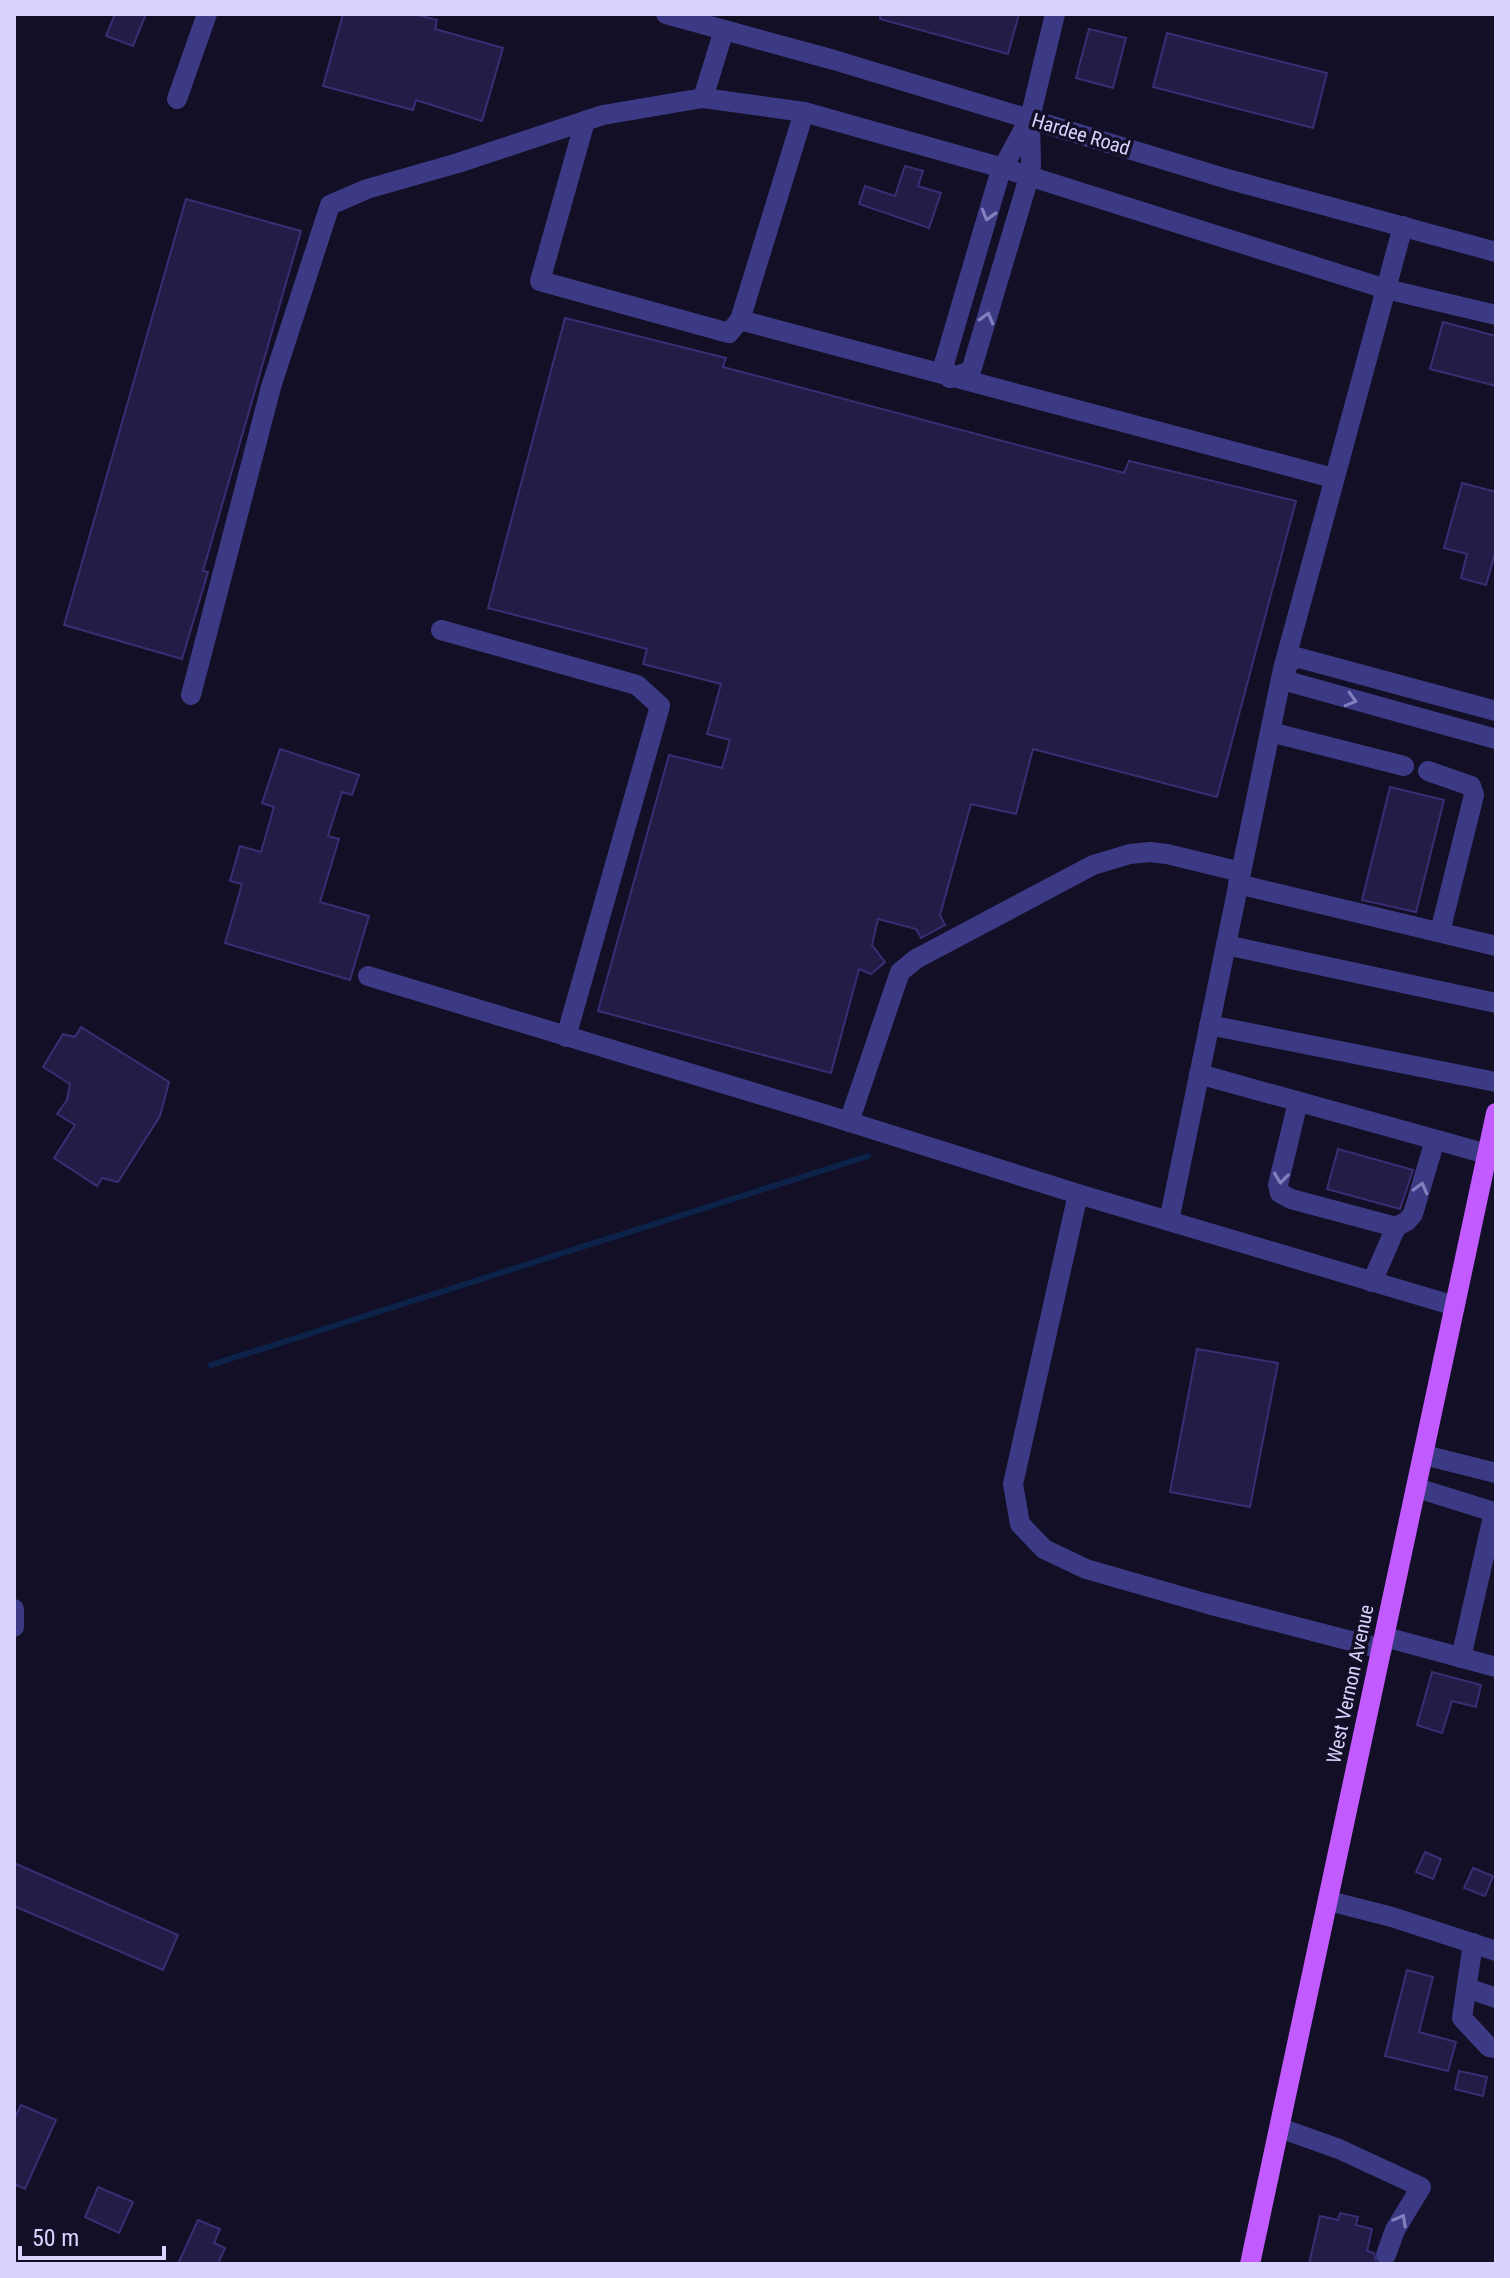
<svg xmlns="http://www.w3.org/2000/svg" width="1510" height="2278" font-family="'Roboto Condensed',sans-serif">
	<rect width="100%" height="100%" fill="#130f26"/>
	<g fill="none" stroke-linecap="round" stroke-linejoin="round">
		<path stroke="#0c2248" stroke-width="6" d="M211,1365L868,1156"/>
	</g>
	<g fill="#241b47" stroke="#3b2d73" stroke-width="2">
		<path d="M115,14H146L133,46L106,36Z"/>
		<path d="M343,14H414L437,20L435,29L503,48L482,121L416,100L413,110L323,86Z"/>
		<path d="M880,14H1019L1008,54L880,19Z"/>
		<path d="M1089,29L1126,38L1113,88L1076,78Z"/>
		<path d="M1167,33L1327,73L1313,128L1153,87Z"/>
		<path d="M905,166L923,171L918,186L941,193L929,228L859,204L865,186L895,196Z"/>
		<path d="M186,199L301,231L203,571L208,572L182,659L64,625Z"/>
		<path d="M565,318L726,358L723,367L1124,473L1129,461L1296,501L1217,797L1033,749L1016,814L971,804L940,915L945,925L921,938L916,929L878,919L872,945L885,962L871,974L859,969L831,1073L598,1011L669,755L722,768L730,740L707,734L721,684L643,664L647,649L488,608Z"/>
		<path d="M1443,322L1496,336V386L1430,369Z"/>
		<path d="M1462,483L1496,492V550L1486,585L1461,578L1467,554L1444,548Z"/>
		<path d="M280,749L359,775L352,795L342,792L328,836L339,839L320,902L369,916L350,980L225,943L242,884L230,881L240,846L261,852L274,807L262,803Z"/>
		<path d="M1390,787L1444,800L1416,912L1362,900Z"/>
		<path d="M81,1027L169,1082L160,1116L118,1182L102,1178L97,1186L54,1158L75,1125L57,1114L67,1100L70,1084L43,1067L63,1034L75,1037Z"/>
		<path d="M1338,1149L1413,1170L1400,1209L1327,1189Z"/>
		<path d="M1197,1349L1278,1363L1250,1507L1170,1492Z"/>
		<path d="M1432,1672L1481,1685L1476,1707L1452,1701L1442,1733L1417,1725Z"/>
		<path d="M1425,1852L1441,1859L1433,1879L1416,1872Z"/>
		<path d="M14,1863L178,1935L163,1970L14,1906Z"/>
		<path d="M1473,1868L1493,1876L1485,1896L1464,1888Z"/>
		<path d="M1407,1970L1433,1977L1419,2032L1456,2042L1448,2071L1385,2056Z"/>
		<path d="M1459,2071L1487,2077L1483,2096L1455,2089Z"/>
		<path d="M21,2105L56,2120L25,2189L14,2184V2120Z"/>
		<path d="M98,2187L133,2202L119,2233L85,2217Z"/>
		<path d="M1340,2213L1358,2217L1356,2225L1372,2229L1367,2251L1374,2253L1377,2264H1309L1320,2216L1338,2220Z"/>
		<path d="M198,2220L220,2229L214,2243L225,2248L218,2264H178Z"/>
	</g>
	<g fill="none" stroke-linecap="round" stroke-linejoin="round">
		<g stroke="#3d3a85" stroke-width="20">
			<path d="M666,14L834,60L1231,180L1496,252"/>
			<path d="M703,98L804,112L1003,168L1386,289L1283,669L1169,1221"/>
			<path d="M177,99L207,14"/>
			<path d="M585,121L540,281L729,333L740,320L1333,478"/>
			<path d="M1403,226L1386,289L1496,315"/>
			<path d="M740,320L804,112"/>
			<path d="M950,378L944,364L1000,173L1030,118L1055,14"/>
			<path d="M950,378L971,371L1029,177L1031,165L1030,122"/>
			<path d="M441,630L637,685L660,706L566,1037"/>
			<path d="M191,695L271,387L330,205L367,189L458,163L603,115L703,98L724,30"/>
			<path d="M1496,711L1296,657L1283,669L1290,682L1496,739"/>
			<path d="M1270,732L1404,766"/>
			<path d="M1428,771L1471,786L1474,795L1440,932"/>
			<path d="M1238,884L1496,946"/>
			<path d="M1226,945L1496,1003"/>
			<path d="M368,976L821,1113L1078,1194L1455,1306"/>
			<path d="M1209,1025L1496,1082"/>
			<path d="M1199,1074L1487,1154"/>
			<path d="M1298,1102L1278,1185L1280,1193L1291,1199L1396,1227L1372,1282"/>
			<path d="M849,1122L900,972L916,959L1093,865L1130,854L1150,852L1167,854L1241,872"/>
			<path d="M1078,1194L1013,1484L1020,1524L1044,1549L1086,1569L1208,1604L1382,1649"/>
			<path d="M1396,1227L1407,1221L1413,1214L1435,1140"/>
			<path d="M1424,1455L1496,1473"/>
			<path d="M1417,1488L1494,1512L1461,1658"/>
			<path d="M14,1609V1627"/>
			<path d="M1385,1637L1496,1667"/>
			<path d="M1329,1901L1392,1917L1496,1951"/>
			<path d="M1473,1943L1462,2018L1489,2047L1496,2048"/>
			<path d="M1467,1988L1496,1998"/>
			<path d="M1280,2128L1339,2149L1421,2187L1395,2230L1386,2255"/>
		</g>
		<path stroke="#c25bff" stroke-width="20" d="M1250,2264L1496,1113"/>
	</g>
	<defs><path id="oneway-chevron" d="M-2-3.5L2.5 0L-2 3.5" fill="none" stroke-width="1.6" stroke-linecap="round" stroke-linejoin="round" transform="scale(2)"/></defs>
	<g stroke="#837fbc">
		<use href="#oneway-chevron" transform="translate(988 215) rotate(106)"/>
		<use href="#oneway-chevron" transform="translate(987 318) rotate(-74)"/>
		<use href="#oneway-chevron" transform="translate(1351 700) rotate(16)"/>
		<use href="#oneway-chevron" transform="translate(1281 1178) rotate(97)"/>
		<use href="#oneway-chevron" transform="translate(1421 1188) rotate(-75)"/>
		<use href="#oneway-chevron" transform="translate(1401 2220) rotate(-61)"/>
	</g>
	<g text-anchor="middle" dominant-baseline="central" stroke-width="7" stroke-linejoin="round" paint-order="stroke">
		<g font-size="20" fill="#d9d4ff" stroke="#130f26">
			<text transform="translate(1081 134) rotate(17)">Hardee Road</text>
			<text transform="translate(1350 1684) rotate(-78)">West Vernon Avenue</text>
		</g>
	</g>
	<rect width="1510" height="2278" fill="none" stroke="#d9d4ff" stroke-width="32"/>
	<path d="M20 2246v12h144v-12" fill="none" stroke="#d9d4ff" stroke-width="4"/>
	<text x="32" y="2246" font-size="24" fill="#d9d4ff" stroke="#130f26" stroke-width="6" paint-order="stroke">50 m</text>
</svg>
